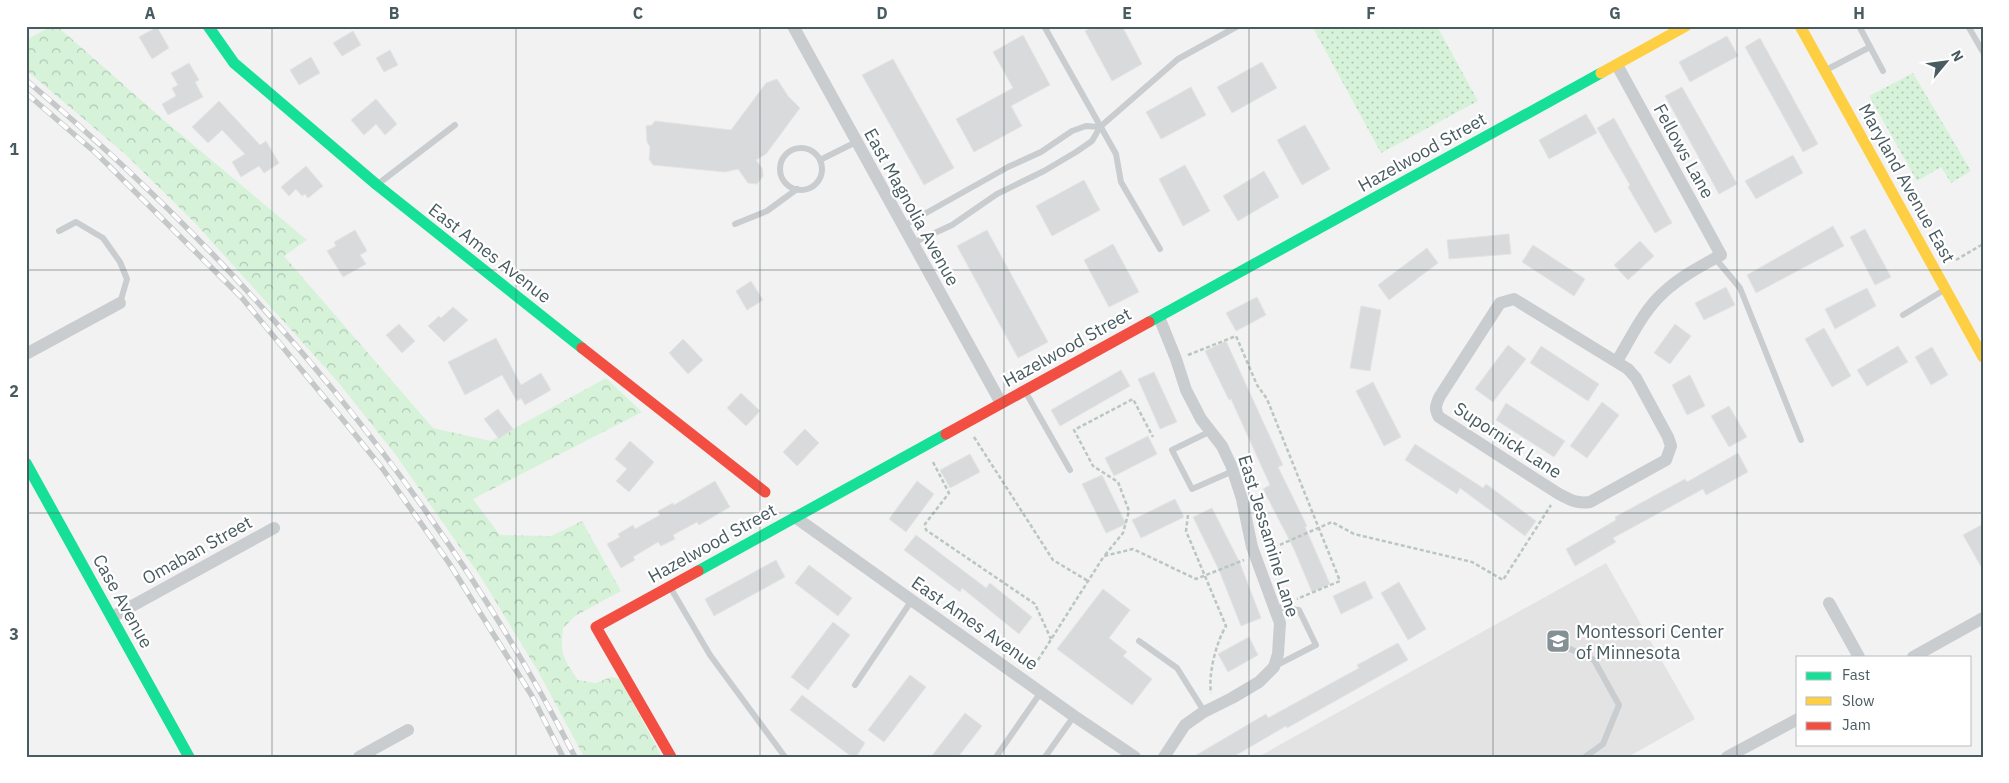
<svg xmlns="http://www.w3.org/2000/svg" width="2009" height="783" font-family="'IBM Plex Sans',sans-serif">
	<defs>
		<pattern id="grass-dots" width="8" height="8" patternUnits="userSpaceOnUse" patternTransform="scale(1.25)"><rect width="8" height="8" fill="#d6f3da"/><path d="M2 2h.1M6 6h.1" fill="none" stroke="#b0c8b4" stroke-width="1.8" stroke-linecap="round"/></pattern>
		<pattern id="forest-crowns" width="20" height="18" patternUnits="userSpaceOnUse" patternTransform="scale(1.25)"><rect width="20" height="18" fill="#d6f3da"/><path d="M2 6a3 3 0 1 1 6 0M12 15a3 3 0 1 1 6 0" fill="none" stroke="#b0c8b4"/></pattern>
	</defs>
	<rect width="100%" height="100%" fill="#f3f2f2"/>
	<path fill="#e4e3e4" d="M1606,563L1695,719L1628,757H1258Z"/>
	<g fill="url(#grass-dots)">
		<path d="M1312,26H1437L1478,101L1381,153Z"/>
		<path d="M1913,73L1971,171L1951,183L1941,167L1917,181L1869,96Z"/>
	</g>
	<path fill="url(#forest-crowns)" d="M52,26H57L166,122L307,240L284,256L433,428L491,441L606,378L642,412L473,499L500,535L551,536L582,521L621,591L575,616L563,628C560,654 563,658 578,680L596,683L611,677L620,679L662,757H584L539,673L482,579L395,454L338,382L195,223L125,154L26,70V40Z"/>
	<g fill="#d9dadb" stroke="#e4e4e5">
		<path d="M1094,26H1122L1142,64L1112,81L1085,31Z"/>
		<path d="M157,27L169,48L152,59L139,37Z"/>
		<path d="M353,31L361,45L342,56L333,43Z"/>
		<path d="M1023,35L1050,85L1011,106L1022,126L974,152L956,119L1013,88L993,52Z"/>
		<path d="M1727,36L1738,56L1690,82L1679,62Z"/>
		<path d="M1760,38L1818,144L1803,152L1745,47Z"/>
		<path d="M390,50L398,65L384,72L376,58Z"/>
		<path d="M311,57L320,73L299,85L290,70Z"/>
		<path d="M893,59L954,168L924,185L862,75Z"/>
		<path d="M1262,62L1277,88L1232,113L1217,87Z"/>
		<path d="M189,63L199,80L195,82L203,97L168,115L162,104L176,96L172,88L178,85L171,73Z"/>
		<path d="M777,79L788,96L800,108L766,154L756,160L762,168L763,176L757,184L748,183L738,169L725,172L653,165L649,159L650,147L647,142L646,126L652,125L655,121L731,130L766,83Z"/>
		<path d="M1191,87L1206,115L1161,139L1146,112Z"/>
		<path d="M1682,87L1737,184L1719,194L1665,96Z"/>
		<path d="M376,99L397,124L385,135L376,124L364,135L351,120Z"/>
		<path d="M219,101L260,145L266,141L279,163L264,173L259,166L241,177L232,162L245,154L222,130L208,143L192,127Z"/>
		<path d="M1586,114L1597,133L1549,159L1539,140Z"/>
		<path d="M1614,118L1672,223L1655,233L1628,187L1630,185L1597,128Z"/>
		<path d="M1305,125L1330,169L1302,185L1277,140Z"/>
		<path d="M1793,155L1803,173L1756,199L1745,181Z"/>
		<path d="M1185,165L1210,211L1183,226L1159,179Z"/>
		<path d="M306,166L323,186L308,198L305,194L302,196L296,189L289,196L281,187Z"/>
		<path d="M1264,171L1279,197L1238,221L1223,196Z"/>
		<path d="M1084,180L1100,210L1052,236L1036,206Z"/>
		<path d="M1833,226L1844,246L1756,293L1747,275Z"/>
		<path d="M1865,229L1891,277L1875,285L1850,237Z"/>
		<path d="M355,230L367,251L360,255L366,264L343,277L327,251L336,246L334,242Z"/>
		<path d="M987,230L1048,342L1018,358L957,246Z"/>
		<path d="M1509,234L1511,254L1449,259L1447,240Z"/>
		<path d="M1640,241L1654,256L1628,280L1614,265Z"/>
		<path d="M1113,244L1139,292L1109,307L1084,260Z"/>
		<path d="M1533,245L1585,279L1574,296L1522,262Z"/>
		<path d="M1427,248L1438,263L1389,300L1378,285Z"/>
		<path d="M751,281L763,300L747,310L736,291Z"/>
		<path d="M1726,287L1735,305L1704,320L1695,303Z"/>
		<path d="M1867,288L1876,306L1835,329L1825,309Z"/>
		<path d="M1257,297L1266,315L1236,331L1226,313Z"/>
		<path d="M1361,306L1381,310L1370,371L1350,368Z"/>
		<path d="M453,307L468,320L444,342L428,326L439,316L441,318Z"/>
		<path d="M399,324L415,341L402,353L386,335Z"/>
		<path d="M1675,324L1691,336L1670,364L1654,353Z"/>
		<path d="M1824,328L1851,376L1832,387L1805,339Z"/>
		<path d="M496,338L521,385L541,373L551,390L525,405L521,398L517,401L502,375L465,395L448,362Z"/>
		<path d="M683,339L703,360L688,374L669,353Z"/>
		<path d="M1226,341L1283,465L1278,467L1307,526L1305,527L1330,584L1312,592L1294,549L1263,489L1270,485L1231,399L1229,400L1205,351Z"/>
		<path d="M1508,345L1526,359L1493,402L1475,389Z"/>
		<path d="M1541,346L1599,384L1588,401L1530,363Z"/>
		<path d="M1898,346L1908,362L1867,386L1857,370Z"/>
		<path d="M1932,347L1948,375L1931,385L1915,357Z"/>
		<path d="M1121,370L1130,386L1060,426L1051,410Z"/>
		<path d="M1154,372L1177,422L1160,429L1138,379Z"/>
		<path d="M1690,375L1705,406L1687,415L1672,385Z"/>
		<path d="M1373,382L1401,437L1384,446L1356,391Z"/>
		<path d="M741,393L760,411L746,426L727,408Z"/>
		<path d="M1602,402L1619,415L1587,458L1570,446Z"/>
		<path d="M1506,403L1565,441L1554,457L1496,420Z"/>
		<path d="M1729,406L1747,437L1729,447L1711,416Z"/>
		<path d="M498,409L513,429L499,439L484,419Z"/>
		<path d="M805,429L819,443L797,466L783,452Z"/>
		<path d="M1148,436L1157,454L1114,476L1105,458Z"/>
		<path d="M630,441L654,462L629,492L616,481L627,469L615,459Z"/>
		<path d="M1415,444L1483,488L1486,484L1536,521L1525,536L1460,488L1457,494L1405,460Z"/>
		<path d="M1738,453L1748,472L1706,495L1703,489L1613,538L1616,542L1575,566L1566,549L1616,520L1615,517L1685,479L1687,482Z"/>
		<path d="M970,454L980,472L950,488L940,470Z"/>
		<path d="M1102,475L1126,524L1106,533L1082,484Z"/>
		<path d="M715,481L730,507L699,525L697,522L673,535L675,539L661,546L658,542L633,557L635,560L621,568L607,544L620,537L618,534L633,525L635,529L660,515L658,511L673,503L674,505Z"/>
		<path d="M917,481L934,494L906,532L889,519Z"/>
		<path d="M1175,499L1184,517L1141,538L1132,520Z"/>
		<path d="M1212,508L1239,561L1261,618L1241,626L1219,570L1193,517Z"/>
		<path d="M1983,524V570L1963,535Z"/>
		<path d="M916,535L986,588L990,583L1032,617L1019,634L962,588L960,592L904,550Z"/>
		<path d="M776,560L785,577L714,616L705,599Z"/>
		<path d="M809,565L852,598L838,616L795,583Z"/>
		<path d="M1365,581L1373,598L1341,614L1333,596Z"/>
		<path d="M1399,582L1426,629L1408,640L1381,593Z"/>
		<path d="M1103,589L1130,610L1109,638L1127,652L1123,656L1152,679L1132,705L1057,649Z"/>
		<path d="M833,622L850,635L808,690L791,677Z"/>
		<path d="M1249,637L1258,655L1228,672L1218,654Z"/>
		<path d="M1398,643L1408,660L1287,728L1286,726L1233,757H1193L1266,714L1268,718L1359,668L1357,665Z"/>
		<path d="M910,675L926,687L884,742L868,730Z"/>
		<path d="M802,695L865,743L856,757H852L790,710Z"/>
		<path d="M965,713L982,726L958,757H931Z"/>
	</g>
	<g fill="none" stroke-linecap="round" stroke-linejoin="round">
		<g stroke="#b8c7bf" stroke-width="2.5" stroke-dasharray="4 2.5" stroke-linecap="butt">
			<path d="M1956,260L1983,244"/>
			<path d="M1188,355L1236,336L1257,385L1267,399L1340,581L1297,599"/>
			<path d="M974,437L1053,560L1088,581"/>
			<path d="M933,462L949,493L925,524L926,530L1035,604L1051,639"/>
			<path d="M1188,515L1186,531L1226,626C1216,643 1208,674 1211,693"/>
			<path d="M1268,550L1332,522L1354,534L1472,562L1503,580L1551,505"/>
			<path d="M1105,555L1123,533L1129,511L1118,482L1093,466L1074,430L1133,399L1153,437"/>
			<path d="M1031,671L1104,556L1133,549L1196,579L1244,560"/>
		</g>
		<g stroke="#c9cdcf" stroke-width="6">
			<path d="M1044,26L1116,154L1121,182L1160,249"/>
			<path d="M1859,26L1883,71"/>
			<path d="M1968,26L1983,52"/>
			<path d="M1826,70L1870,47"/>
			<circle cx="801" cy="169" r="21"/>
			<path d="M820,160L856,142"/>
			<path d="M378,184L455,125"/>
			<path d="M735,224L767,211L797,189"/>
			<path d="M903,226L1008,167L1041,152L1072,131L1086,126L1100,127"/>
			<path d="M59,231L76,222L103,238L120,262L127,279L120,303"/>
			<path d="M913,243L952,225L997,194L1044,171L1076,152L1092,141L1100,127L1178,59L1238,26"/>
			<path d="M1715,258L1740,288L1801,440"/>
			<path d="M1903,315L1944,290"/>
			<path d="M1025,391L1070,470"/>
			<path d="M1211,431L1172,450L1192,489L1233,471"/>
			<path d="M670,587L710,655L785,757"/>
			<path d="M1275,607L1299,610L1316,645L1275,666"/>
			<path d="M1139,641L1177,668L1204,711"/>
			<path d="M1557,643L1594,660L1619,705L1603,744L1585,757"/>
			<path d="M855,685L912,600"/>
			<path d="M996,757L1041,692"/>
			<path d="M1045,757L1074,716"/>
		</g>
		<g stroke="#c9cdcf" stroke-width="12">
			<path d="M793,26L1001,403"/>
			<path d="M1617,65L1721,255C1701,266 1680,277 1663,293C1643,311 1631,338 1617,361"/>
			<path d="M1514,299L1628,369L1636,378L1668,437L1671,446L1666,460L1590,502C1577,504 1570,500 1559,494L1439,417C1434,409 1436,404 1440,396L1500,303Z"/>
			<path d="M1159,317L1176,359L1186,390L1201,419L1222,446L1231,465L1242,499L1252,547L1280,623L1278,654L1274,667L1259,682L1232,698L1202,713L1185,725L1164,757"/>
			<path d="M26,354L120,303"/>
			<path d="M795,517L1074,716L1135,757"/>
			<path d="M1829,603L1859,657"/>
			<path d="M112,617L274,528"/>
			<path d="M1913,657L1983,618"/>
			<path d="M359,757L408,730"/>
			<path d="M1727,757L1798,719"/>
		</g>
		<g stroke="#16e098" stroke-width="11">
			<path d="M208,26L234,63L377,185L582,348"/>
			<path d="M1149,322L1601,73"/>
			<path d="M26,463L189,757"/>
			<path d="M698,571L946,434"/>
		</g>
		<g stroke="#ffcf43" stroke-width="11">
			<path d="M1800,26L1983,357"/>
			<path d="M1601,73L1686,26"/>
		</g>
		<g stroke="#f24e42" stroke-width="11">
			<path d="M582,348L765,492"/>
			<path d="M946,434L1149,322"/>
			<path d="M671,757L596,627L698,571"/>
		</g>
		<g stroke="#c5c8c9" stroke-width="5.5">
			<g id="rail">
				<path d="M26,80C249,267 442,497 575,757"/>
				<path d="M26,93L97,154L242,298L353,432L382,468L449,563L532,696L563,757"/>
			</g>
		</g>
		<use href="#rail" stroke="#fff" stroke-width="4" stroke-dasharray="11" stroke-linecap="butt"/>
	</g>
	<path fill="none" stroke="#485b60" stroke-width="1" stroke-opacity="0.55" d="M272,26V757M516,26V757M760,26V757M1004,26V757M1249,26V757M1493,26V757M1737,26V757M26,270H1983M26,513H1983"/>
	<defs>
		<g id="school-square" transform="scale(1.25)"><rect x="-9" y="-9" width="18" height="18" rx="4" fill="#849093" stroke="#fff"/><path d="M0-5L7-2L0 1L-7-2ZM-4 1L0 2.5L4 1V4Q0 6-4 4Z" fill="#fff"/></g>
	</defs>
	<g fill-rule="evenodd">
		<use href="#school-square" x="1558" y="641"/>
	</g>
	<g text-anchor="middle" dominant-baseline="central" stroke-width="4.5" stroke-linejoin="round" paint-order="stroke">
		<g font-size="18" fill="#485b60" stroke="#fff">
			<text transform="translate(1684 151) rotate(61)">Fellows Lane</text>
			<text transform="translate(1422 152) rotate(-29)">Hazelwood Street</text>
			<text transform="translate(1907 183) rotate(61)">Maryland Avenue East</text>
			<text transform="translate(912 207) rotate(61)">East Magnolia Avenue</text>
			<text transform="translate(490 253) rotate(38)">East Ames Avenue</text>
			<text transform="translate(1067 347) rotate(-29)">Hazelwood Street</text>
			<text transform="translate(1508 440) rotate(33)">Supornick Lane</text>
			<text transform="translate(1269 536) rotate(73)">East Jessamine Lane</text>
			<text transform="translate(712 543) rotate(-29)">Hazelwood Street</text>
			<text transform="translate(197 550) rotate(-29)">Omaban Street</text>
			<text transform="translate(123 601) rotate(61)">Case Avenue</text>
			<text transform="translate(975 623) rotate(35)">East Ames Avenue</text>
		</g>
		<g font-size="18" fill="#485b60" stroke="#fff" text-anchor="start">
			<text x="1576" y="631">Montessori Center<tspan x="1576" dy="21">of Minnesota</tspan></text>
		</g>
	</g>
	<rect width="2009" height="783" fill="none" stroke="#ffffff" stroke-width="55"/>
	<rect x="1796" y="656" width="175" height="90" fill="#ffffff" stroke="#b6bdbf"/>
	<rect x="1806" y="672" width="25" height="8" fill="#16e098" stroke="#b6bdbf"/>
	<text x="1842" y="680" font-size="15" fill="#485b60">Fast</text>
	<rect x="1806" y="697" width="25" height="8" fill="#ffcf43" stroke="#b6bdbf"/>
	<text x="1842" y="706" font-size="15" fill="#485b60">Slow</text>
	<rect x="1806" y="722" width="25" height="8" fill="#f24e42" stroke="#b6bdbf"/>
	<text x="1842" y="730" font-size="15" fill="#485b60">Jam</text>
	<g transform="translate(1946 62) rotate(61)" stroke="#ffffff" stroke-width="4" paint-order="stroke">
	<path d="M0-4L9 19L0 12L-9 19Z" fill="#485b60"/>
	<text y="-8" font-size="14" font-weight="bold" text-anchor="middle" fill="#485b60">N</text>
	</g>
	<rect x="28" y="28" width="1954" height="728" fill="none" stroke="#485b60" stroke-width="2"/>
	<g font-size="16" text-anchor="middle" font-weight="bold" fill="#485b60">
		<text x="150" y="19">A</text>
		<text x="394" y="19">B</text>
		<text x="638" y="19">C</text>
		<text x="882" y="19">D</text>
		<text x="1127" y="19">E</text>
		<text x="1371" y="19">F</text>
		<text x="1615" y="19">G</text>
		<text x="1859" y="19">H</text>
		<text x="14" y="155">1</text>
		<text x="14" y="397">2</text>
		<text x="14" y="640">3</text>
	</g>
</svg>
